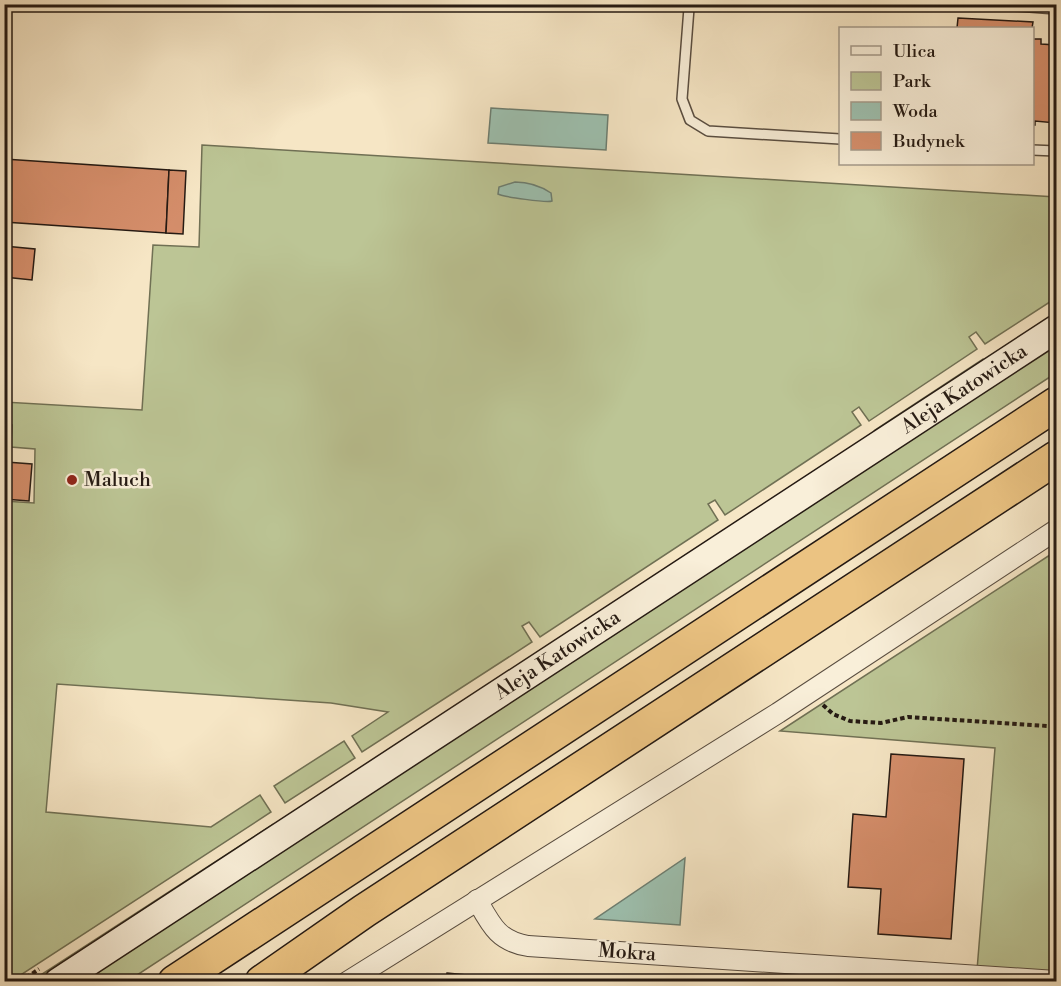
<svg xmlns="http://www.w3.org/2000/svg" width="1061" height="986" font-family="'Libre Bodoni',serif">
	<rect width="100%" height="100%" fill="#f6e6c5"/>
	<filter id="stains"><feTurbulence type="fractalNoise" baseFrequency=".00333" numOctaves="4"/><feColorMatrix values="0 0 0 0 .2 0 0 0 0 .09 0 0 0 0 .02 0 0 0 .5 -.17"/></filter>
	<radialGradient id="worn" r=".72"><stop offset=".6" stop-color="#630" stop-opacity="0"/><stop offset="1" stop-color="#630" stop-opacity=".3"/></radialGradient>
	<g fill="#bcc595" stroke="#707054" stroke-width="1.5">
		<path d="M202,145L1056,197V298L985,344L976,332L969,337L977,349L869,421L859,407L852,412L861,425L725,515L715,500L708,504L718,520L540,637L529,622L522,626L532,642L362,752L352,736L388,712L331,703L57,684L46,812L211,827L260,795L271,812L10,982L4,981V501L34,503L35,449L11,447L12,425L5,424L4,402L142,410L153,245L199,247Z"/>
		<path d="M1056,342V373L128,981L78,982Z"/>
		<path d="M983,359L984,361L881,431L875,430Z"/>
		<path d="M1056,551V975L977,970L995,748L780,731Z"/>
		<path d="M344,741L355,758L285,803L274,786Z"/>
		<path d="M272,825L269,834L41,981L30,982Z"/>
	</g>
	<g fill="#9dc0af" stroke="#6d7e71" stroke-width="1.5">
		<path d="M491,108L608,115L606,150L488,143Z"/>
		<path d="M515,182C529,182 539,185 551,193L552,201C547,203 504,197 498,194L499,187Z"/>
		<path d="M685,858L680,925L595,919Z"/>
	</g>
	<g fill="#d58e6b" stroke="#251a13" stroke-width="1.5">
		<path d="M958,18L1033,22L1032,28H957Z"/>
		<path d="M1032,39H1041V44L1056,45V123L1035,121V125H1032Z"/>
		<path d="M4,159L169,170L166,233L4,222Z"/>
		<path d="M169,170L186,171L183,234L166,233Z"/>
		<path d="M4,246L35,249L32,280L4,277Z"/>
		<path d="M6,462L32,464L29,501L4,499Z"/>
		<path d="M891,754L964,759L951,939L878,934L881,889L848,887L853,814L886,817Z"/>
		<path d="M447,973L506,979L505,982H446Z"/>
	</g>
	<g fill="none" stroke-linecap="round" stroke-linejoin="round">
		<g stroke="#594d40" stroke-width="12">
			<g id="lane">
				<path d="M691,4L689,8L682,99L690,120L708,131L840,139"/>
				<path d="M990,4L1056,9"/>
				<path d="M1032,150L1056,151"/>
			</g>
		</g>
		<g stroke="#594d40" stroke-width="22">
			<g id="street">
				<path d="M477,900C491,925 498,941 528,946L1056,981"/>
				<path d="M347,982L778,713L1056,530"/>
			</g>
		</g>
		<g stroke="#251a13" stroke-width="30">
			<g id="secondary">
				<path id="s1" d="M58,982L1056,329"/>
			</g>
		</g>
		<g stroke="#251a13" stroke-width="36">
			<g id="highway">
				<path d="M175,982L1056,404"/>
				<path d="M262,982L364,911L1056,458"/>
			</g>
		</g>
		<g stroke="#251a13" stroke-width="4" stroke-dasharray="4.5 3" stroke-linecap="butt">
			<path d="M823,705L833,714L850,721L881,723L908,717L1048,726L1056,724"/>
			<path d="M20,982L39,969"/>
		</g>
		<use href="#lane" stroke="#f9efd9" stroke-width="9"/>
		<use href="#street" stroke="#f9efd9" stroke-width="20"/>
		<use href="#secondary" stroke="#f9efd9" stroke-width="27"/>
		<use href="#highway" stroke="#ebc382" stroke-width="33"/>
	</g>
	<circle fill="#8f2418" stroke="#f9efd9" stroke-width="2" cx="72" cy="480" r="6"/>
	<g text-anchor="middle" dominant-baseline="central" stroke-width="5" stroke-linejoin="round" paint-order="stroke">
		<g font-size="20" fill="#251a13" stroke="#f9efd9">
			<text stroke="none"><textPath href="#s1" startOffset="1083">Aleja Katowicka</textPath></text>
			<text stroke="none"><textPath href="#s1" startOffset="597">Aleja Katowicka</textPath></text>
			<text transform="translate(627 953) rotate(4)">Mokra</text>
		</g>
		<g font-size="20" fill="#251a13" stroke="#f9efd9" text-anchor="start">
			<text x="84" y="480">Maluch</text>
		</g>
	</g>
	<rect width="1061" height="986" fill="none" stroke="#f6e6c5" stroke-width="24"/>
	<rect x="6" y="6" width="1049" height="974" fill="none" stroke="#251a13" stroke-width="3"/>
	<rect x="12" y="12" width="1037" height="962" fill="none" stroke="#251a13" stroke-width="1.5"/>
	<rect x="839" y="27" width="195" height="138" fill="#f9efd9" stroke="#a49a8a" stroke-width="1.5"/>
	<rect x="851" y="46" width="30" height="9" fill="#f9efd9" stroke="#a49a8a" stroke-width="1.5"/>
	<text x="893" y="57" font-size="18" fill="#251a13">Ulica</text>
	<rect x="851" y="72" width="30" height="18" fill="#bcc595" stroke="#a49a8a" stroke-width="1.5"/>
	<text x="893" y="87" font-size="18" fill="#251a13">Park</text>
	<rect x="851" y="102" width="30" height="18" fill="#9dc0af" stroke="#a49a8a" stroke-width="1.5"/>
	<text x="893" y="117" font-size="18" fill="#251a13">Woda</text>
	<rect x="851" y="132" width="30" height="18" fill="#d58e6b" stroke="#a49a8a" stroke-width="1.5"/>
	<text x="893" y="147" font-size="18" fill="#251a13">Budynek</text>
	<rect width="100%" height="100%" filter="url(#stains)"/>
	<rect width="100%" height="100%" fill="url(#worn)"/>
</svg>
